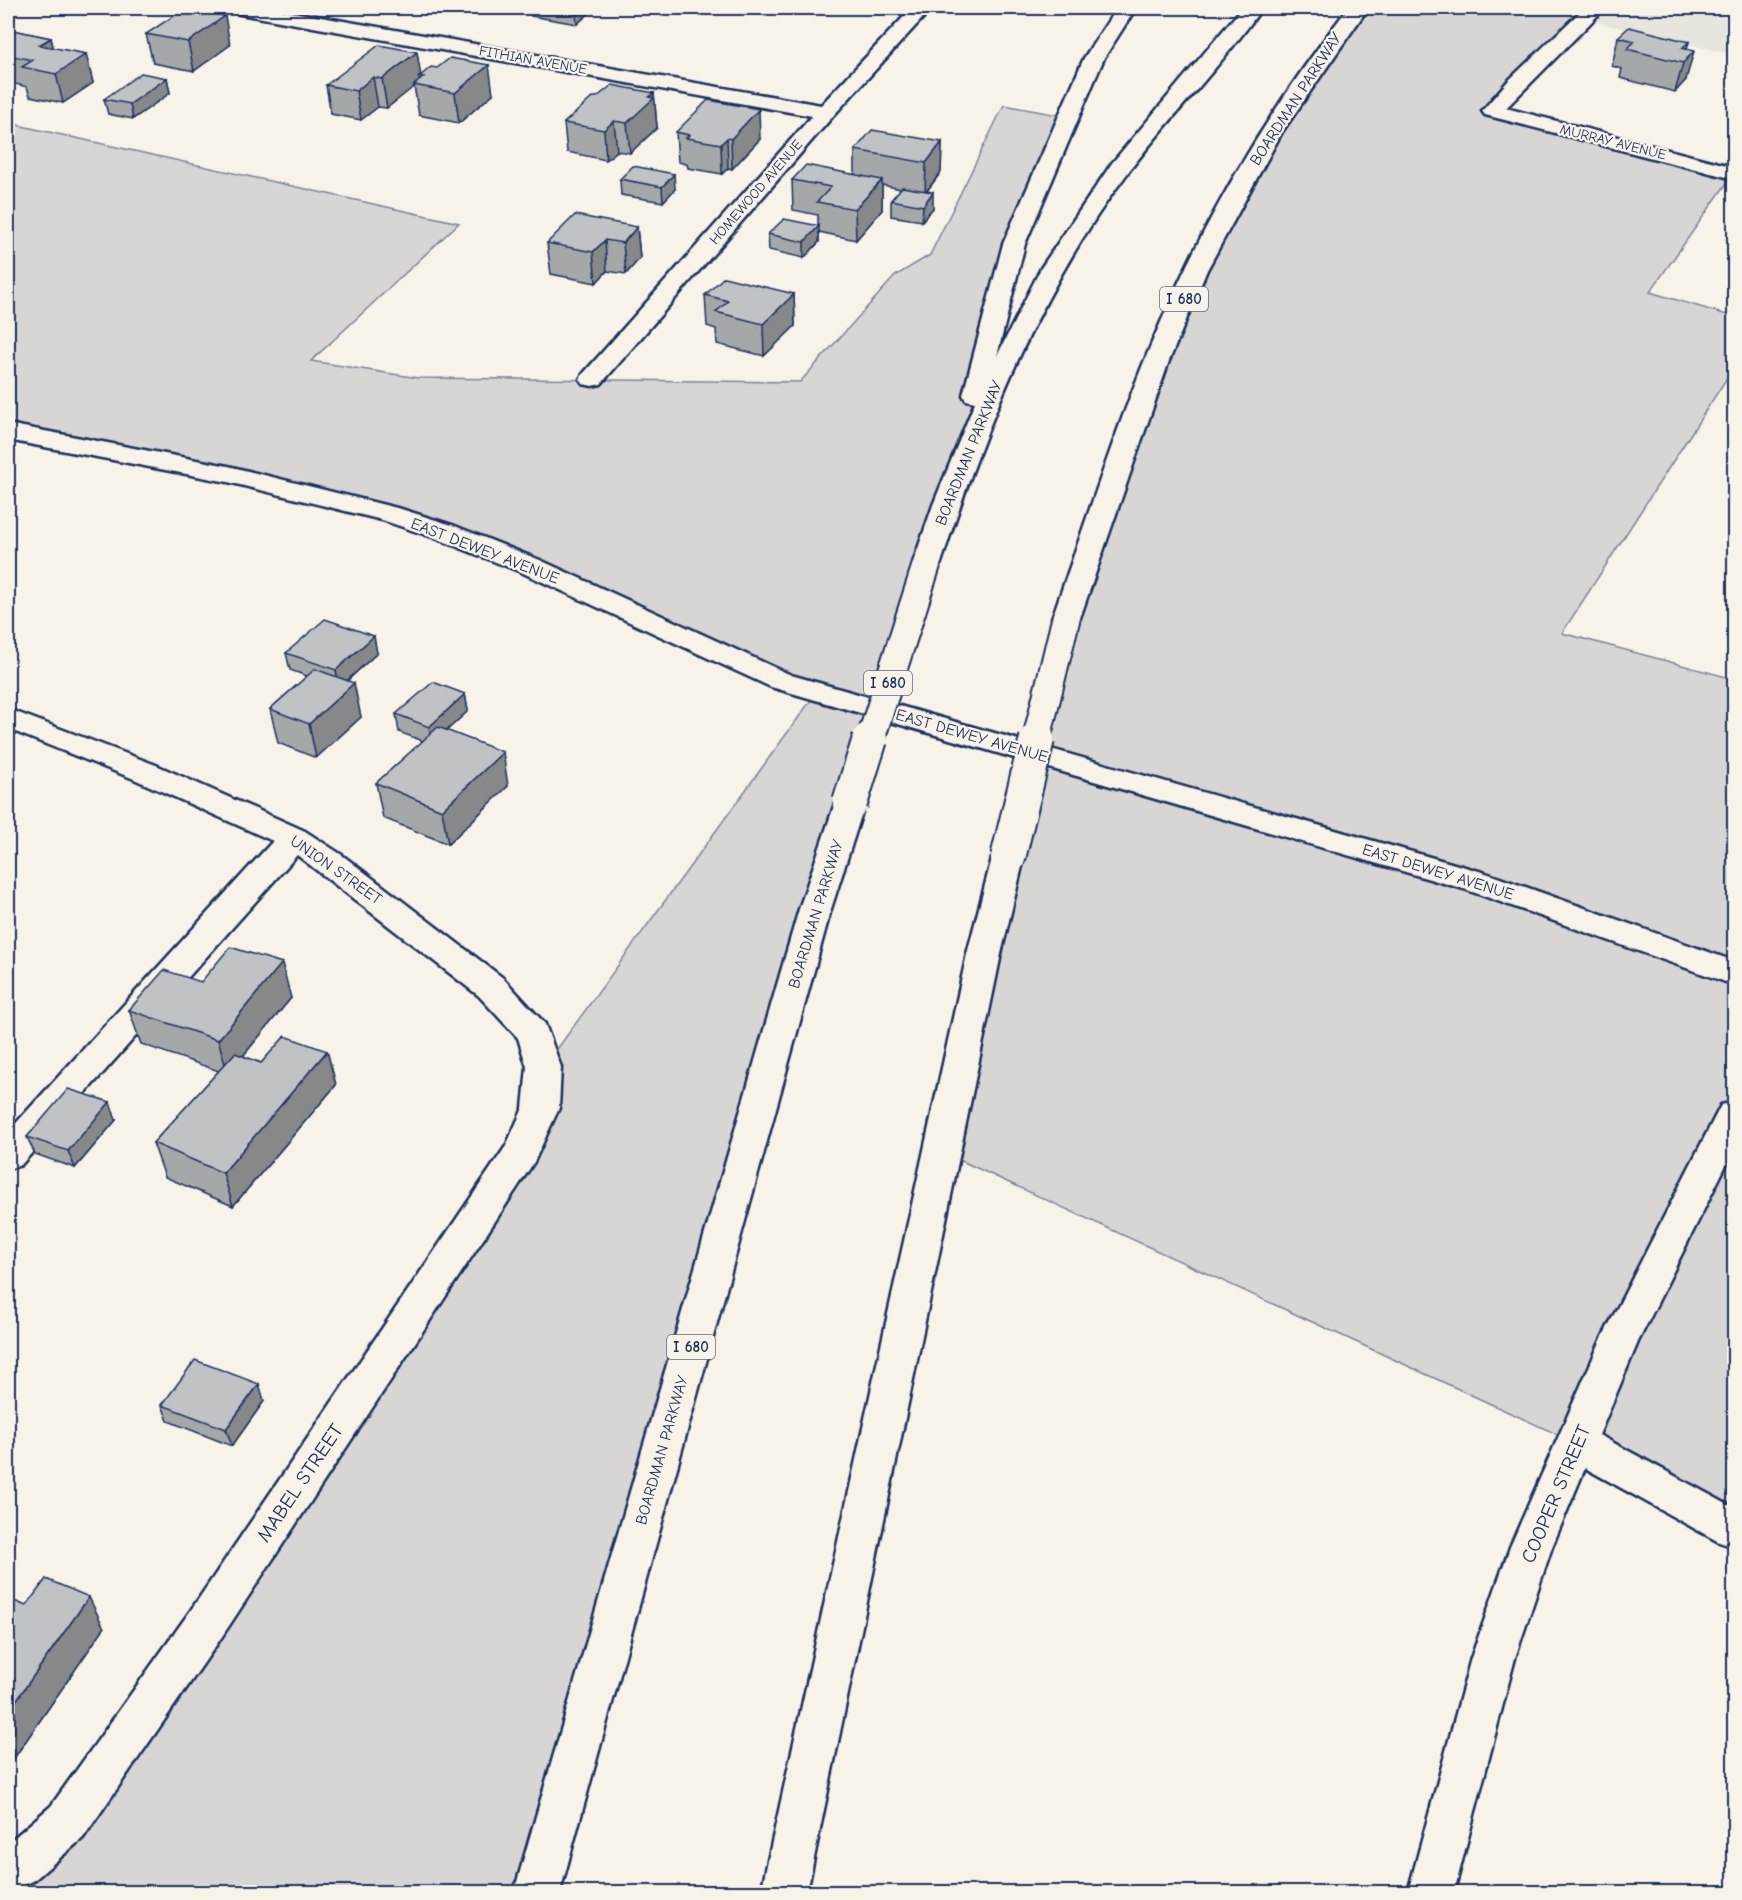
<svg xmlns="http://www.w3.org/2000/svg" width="1742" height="1900" font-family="'Comic Neue',sans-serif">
	<rect width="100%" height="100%" fill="#f7f3e8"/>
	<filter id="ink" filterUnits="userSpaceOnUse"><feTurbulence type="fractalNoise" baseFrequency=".0167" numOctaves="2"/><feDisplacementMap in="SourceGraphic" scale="12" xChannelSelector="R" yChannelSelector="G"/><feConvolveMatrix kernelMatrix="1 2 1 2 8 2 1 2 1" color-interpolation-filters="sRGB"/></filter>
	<g filter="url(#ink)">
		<path fill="#e6e5de" d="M1595,8H1734V55L1583,19Z"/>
		<g fill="#d7d6d4" stroke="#798299" stroke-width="1.5">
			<path d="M1358,8H1595L1515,85L1493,111L1734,173L1650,292L1734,317V367L1562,633L1734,679V1529L1578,1444L942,1152L1066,618L1198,268Z"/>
			<path d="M1004,105L1069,117L1014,244L946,505L815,909L537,1892H8V1869L17,1865L521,1152L544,1067L817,692L530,565L277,485L8,432V123L459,223L311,361L418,378L800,382L895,276L930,255Z"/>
		</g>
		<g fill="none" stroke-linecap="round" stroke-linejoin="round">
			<g stroke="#1b2f5e" stroke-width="5">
				<g id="minor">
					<path d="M230,8H270L821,105L912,8H932L833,116L601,384L592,386L583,384L580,379L583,374L812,116L240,14Z"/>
					<path d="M1584,8H1605L1506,108L1734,167V179L1485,115L1482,111L1508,81Z"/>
					<path d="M8,424L228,466L401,509L455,526L540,560L791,675L1486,873L1734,961V985L1464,889L771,687L521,572L435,538L382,520L228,482L8,440Z"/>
					<path d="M8,709L156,765L305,831L342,855L503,978L545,1024L561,1067L559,1108L534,1162L221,1638L83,1838L33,1881L8,1892V1843L51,1806L191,1610L506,1146L523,1108L527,1067L518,1038L479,996L297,855L21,1165L8,1169V1132L273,841L134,779L8,729Z"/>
					<path d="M1734,1102V1149L1638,1342L1599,1435L1734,1508V1547L1719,1542L1585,1468L1552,1547L1515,1658L1454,1892H1408L1471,1658L1510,1547L1600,1342L1721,1105Z"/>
				</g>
			</g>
			<g stroke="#1b2f5e" stroke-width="5">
				<g id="highway">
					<path d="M1117,8H1136L1104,58L1025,244L997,356L1041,268L1112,163L1242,8H1262C1222,65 1172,115 1129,171C1041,286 985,426 941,563L937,569L927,571L917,569L913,563L933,505L975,402L966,400L963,395L1003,244L1084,58Z"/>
					<path d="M1348,8H1368L1282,132L1207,270L1169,361L1080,618L1076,624L1066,626L1056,624L1052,618C1088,517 1120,413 1164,315C1212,205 1275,102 1348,8Z"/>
					<path d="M850,793L861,796L865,803L831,909L560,1892H514L799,909L835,803L839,796Z"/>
					<path d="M1008,847L1019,850L1024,858L1001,954L807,1892H761L967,954L992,858L997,850Z"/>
				</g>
			</g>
			<use href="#minor" fill="#f7f3e8" fill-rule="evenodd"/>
			<use href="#highway" fill="#f7f3e8" fill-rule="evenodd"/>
			<g stroke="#1b2f5e" stroke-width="31" stroke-linecap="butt">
				<g id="highway-bridge-far1">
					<path d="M870,741L927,563"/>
					<path d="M1036,741L1066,618"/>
				</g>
			</g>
			<g stroke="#1b2f5e" stroke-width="38" stroke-linecap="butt">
				<g id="highway-bridge">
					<path d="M850,803L870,739"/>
					<path d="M1008,858L1037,739"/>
				</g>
			</g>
			<use href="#highway-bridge-far1" stroke="#f7f3e8" stroke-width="27"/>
			<use href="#highway-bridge" stroke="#f7f3e8" stroke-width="34"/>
		</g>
		<g fill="#a5a8a9" stroke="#1b2f5e" stroke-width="1.5">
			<path d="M530,8H595L577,24L531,16Z"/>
			<path d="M8,29L51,38L53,48L86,54L93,83L63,103L30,96L27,87L8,82Z"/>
			<path d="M146,34L230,45L194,71L153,63Z"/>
			<path d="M1618,37L1687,49L1686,80L1675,92L1620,78L1622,69L1612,66Z"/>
			<path d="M417,52L420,76L493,94L459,123L419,115L414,86L387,108L378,107L361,120L331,114L326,85Z"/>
			<path d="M167,78L170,93L133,119L108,114L104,99Z"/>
			<path d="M654,93L657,128L630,153L617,151L606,160L567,152L564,123L597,97Z"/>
			<path d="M676,132L760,139L732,169L728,168L722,174L688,168L687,164L678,162Z"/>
			<path d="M942,142L941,172L927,191L933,208L922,221L891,216V200L901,189L882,185V210L856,240L819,232V242L804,258L769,250L768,234L818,226V215L793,210L792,180L855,174V150Z"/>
			<path d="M620,179L675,189L663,202L621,195Z"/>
			<path d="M637,227L640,258L626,274L607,271L596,283L551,274L547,243Z"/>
			<path d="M794,294L795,326L764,356L717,344L716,329L707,326L705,295Z"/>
			<path d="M286,653H377L347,681L361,717L316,758L278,743L270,709L307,676L290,670Z"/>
			<path d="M465,694L468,711L447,730L508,786L448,844L383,818L376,783L423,741L399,732L396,714Z"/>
			<path d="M201,982L291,998L243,1056L261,1063L327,1051L336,1085L233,1206L165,1177L153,1143L219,1071L141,1044L129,1010Z"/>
			<path d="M116,1120L75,1168L35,1154L27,1137Z"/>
			<path d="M259,1384L264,1401L232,1446L168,1421L162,1405Z"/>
			<path d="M8,1602L26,1606L104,1628L12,1761L8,1759Z"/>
		</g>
		<g fill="#86888a" stroke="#1b2f5e" stroke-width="1.5">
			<path d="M575,8H595L577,24Z"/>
			<path d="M225,16L230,45L194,71L188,42Z"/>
			<path d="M51,38L58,67L39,45Z"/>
			<path d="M1689,42L1683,62L1694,51L1686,80L1675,92L1683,63L1682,48Z"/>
			<path d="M417,52L421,77H419L420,82L387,108L382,79Z"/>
			<path d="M86,54L93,83L63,103L56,74Z"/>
			<path d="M489,65L493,94L459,123L455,93Z"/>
			<path d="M373,77L378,107L361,120L356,91Z"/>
			<path d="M167,78L170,93L133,119L130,104Z"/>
			<path d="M654,93L657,128L630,153L627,123L649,97Z"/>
			<path d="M759,109L760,139L732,169L731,139Z"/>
			<path d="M614,121L617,151L606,160L604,130Z"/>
			<path d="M727,138L728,168L722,174L721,144Z"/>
			<path d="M942,142L941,172L925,193L926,163Z"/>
			<path d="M674,174L675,189L663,202L662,187Z"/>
			<path d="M882,180V210L856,240L855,209Z"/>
			<path d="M933,192V208L922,221L923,206Z"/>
			<path d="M819,226V242L804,258V242Z"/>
			<path d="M637,227L640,258L626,274L623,243Z"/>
			<path d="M605,240L607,271L596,283L593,252Z"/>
			<path d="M794,294L795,326L764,356L763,324Z"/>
			<path d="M374,636L377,653L339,688L336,670Z"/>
			<path d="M354,683L361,717L316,758L309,724Z"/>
			<path d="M465,694L468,711L432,744L429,727Z"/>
			<path d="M503,752L508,786L448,844L442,810Z"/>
			<path d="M282,963L291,998L228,1074L218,1040Z"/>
			<path d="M327,1051L336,1085L233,1206L223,1173Z"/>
			<path d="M110,1102L116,1120L75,1168L68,1151Z"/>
			<path d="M259,1384L264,1401L232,1446L226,1429Z"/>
			<path d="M89,1597L104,1628L12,1761L8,1754V1712Z"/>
		</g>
		<g fill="#c0c3c5" stroke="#1b2f5e" stroke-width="1.5">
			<path d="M184,9L225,16L188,42L146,34Z"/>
			<path d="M1629,27L1689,42L1682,48L1694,51L1683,63L1627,49L1635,41L1618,37Z"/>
			<path d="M8,29L51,38L39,45L86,54L56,74L22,67L33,60L8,55Z"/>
			<path d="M379,45L417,52L382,79L373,77L356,91L326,85Z"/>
			<path d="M450,58L489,65L455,93L414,85L424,77H419L431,67L437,68Z"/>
			<path d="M141,73L167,78L130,104L104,99Z"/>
			<path d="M612,85L654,93L649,97L654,98L627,123L614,121L604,130L564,123L593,97H597Z"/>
			<path d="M708,100L759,109L731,139L727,138L721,144L686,138L689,135L676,132Z"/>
			<path d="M872,130L942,142L926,163L855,150Z"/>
			<path d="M806,165L882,180L855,209L817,202L831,187L792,180Z"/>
			<path d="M633,166L674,174L662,187L620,179Z"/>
			<path d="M902,187L933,192L923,206L891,200Z"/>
			<path d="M575,215L637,227L623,243L605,240L593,252L547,243Z"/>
			<path d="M784,219L819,226L804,242L768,234Z"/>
			<path d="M724,277L794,294L763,324L716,312L728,301L705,295Z"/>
			<path d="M325,619L374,636L336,670L286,653Z"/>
			<path d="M315,669L354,683L309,724L270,709Z"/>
			<path d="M433,682L465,694L429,727L396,714Z"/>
			<path d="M438,727L503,752L442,810L376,783Z"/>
			<path d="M230,947L282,963L218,1040L129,1010L164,970L201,982Z"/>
			<path d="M285,1036L327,1051L223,1173L153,1143L235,1053L261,1063Z"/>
			<path d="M68,1089L110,1102L68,1151L27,1137Z"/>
			<path d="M195,1360L259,1384L226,1429L162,1405Z"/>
			<path d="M46,1579L89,1597L8,1712V1602L10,1599L26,1606Z"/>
		</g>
	</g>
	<g text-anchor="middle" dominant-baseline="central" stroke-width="4.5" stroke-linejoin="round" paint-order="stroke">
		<g font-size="14" fill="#1b2f5e" stroke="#f7f3e8">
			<text transform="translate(533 60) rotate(10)">FITHIAN AVENUE</text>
			<text transform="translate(1613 142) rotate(14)">MURRAY AVENUE</text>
			<text transform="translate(756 192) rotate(-49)">HOMEWOOD AVENUE</text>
		</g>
		<g fill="#f7f3e8" stroke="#5d6a87" stroke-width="1.5">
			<rect x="1160" y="287" width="48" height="24" rx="4.5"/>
			<rect x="864" y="671" width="48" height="24" rx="4.5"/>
			<rect x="667" y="1335" width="48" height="24" rx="4.5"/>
		</g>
		<g font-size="15" font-weight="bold" fill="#1b2f5e">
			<text x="1184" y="299">I 680</text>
			<text x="888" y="683">I 680</text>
			<text x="691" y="1347">I 680</text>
		</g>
		<g font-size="16" fill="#1b2f5e" stroke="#f7f3e8">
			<text transform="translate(1296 99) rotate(-57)">BOARDMAN PARKWAY</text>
			<text transform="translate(969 453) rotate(-68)">BOARDMAN PARKWAY</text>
			<text transform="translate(485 551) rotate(21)">EAST DEWEY AVENUE</text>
			<text transform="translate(972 736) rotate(16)">EAST DEWEY AVENUE</text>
			<text transform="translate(336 870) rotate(35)">UNION STREET</text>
			<text transform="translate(1438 872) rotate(17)">EAST DEWEY AVENUE</text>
			<text transform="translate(816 914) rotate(-73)">BOARDMAN PARKWAY</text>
			<text transform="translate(662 1450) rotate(-74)">BOARDMAN PARKWAY</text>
		</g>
		<g font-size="20" fill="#1b2f5e" stroke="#f7f3e8">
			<text transform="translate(300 1483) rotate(-56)">MABEL STREET</text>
			<text transform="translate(1556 1494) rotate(-67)">COOPER STREET</text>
		</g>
	</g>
	<rect width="1742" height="1900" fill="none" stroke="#f7f3e8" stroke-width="30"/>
	<rect x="15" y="15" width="1712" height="1870" fill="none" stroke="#1b2f5e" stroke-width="2" filter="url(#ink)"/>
</svg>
